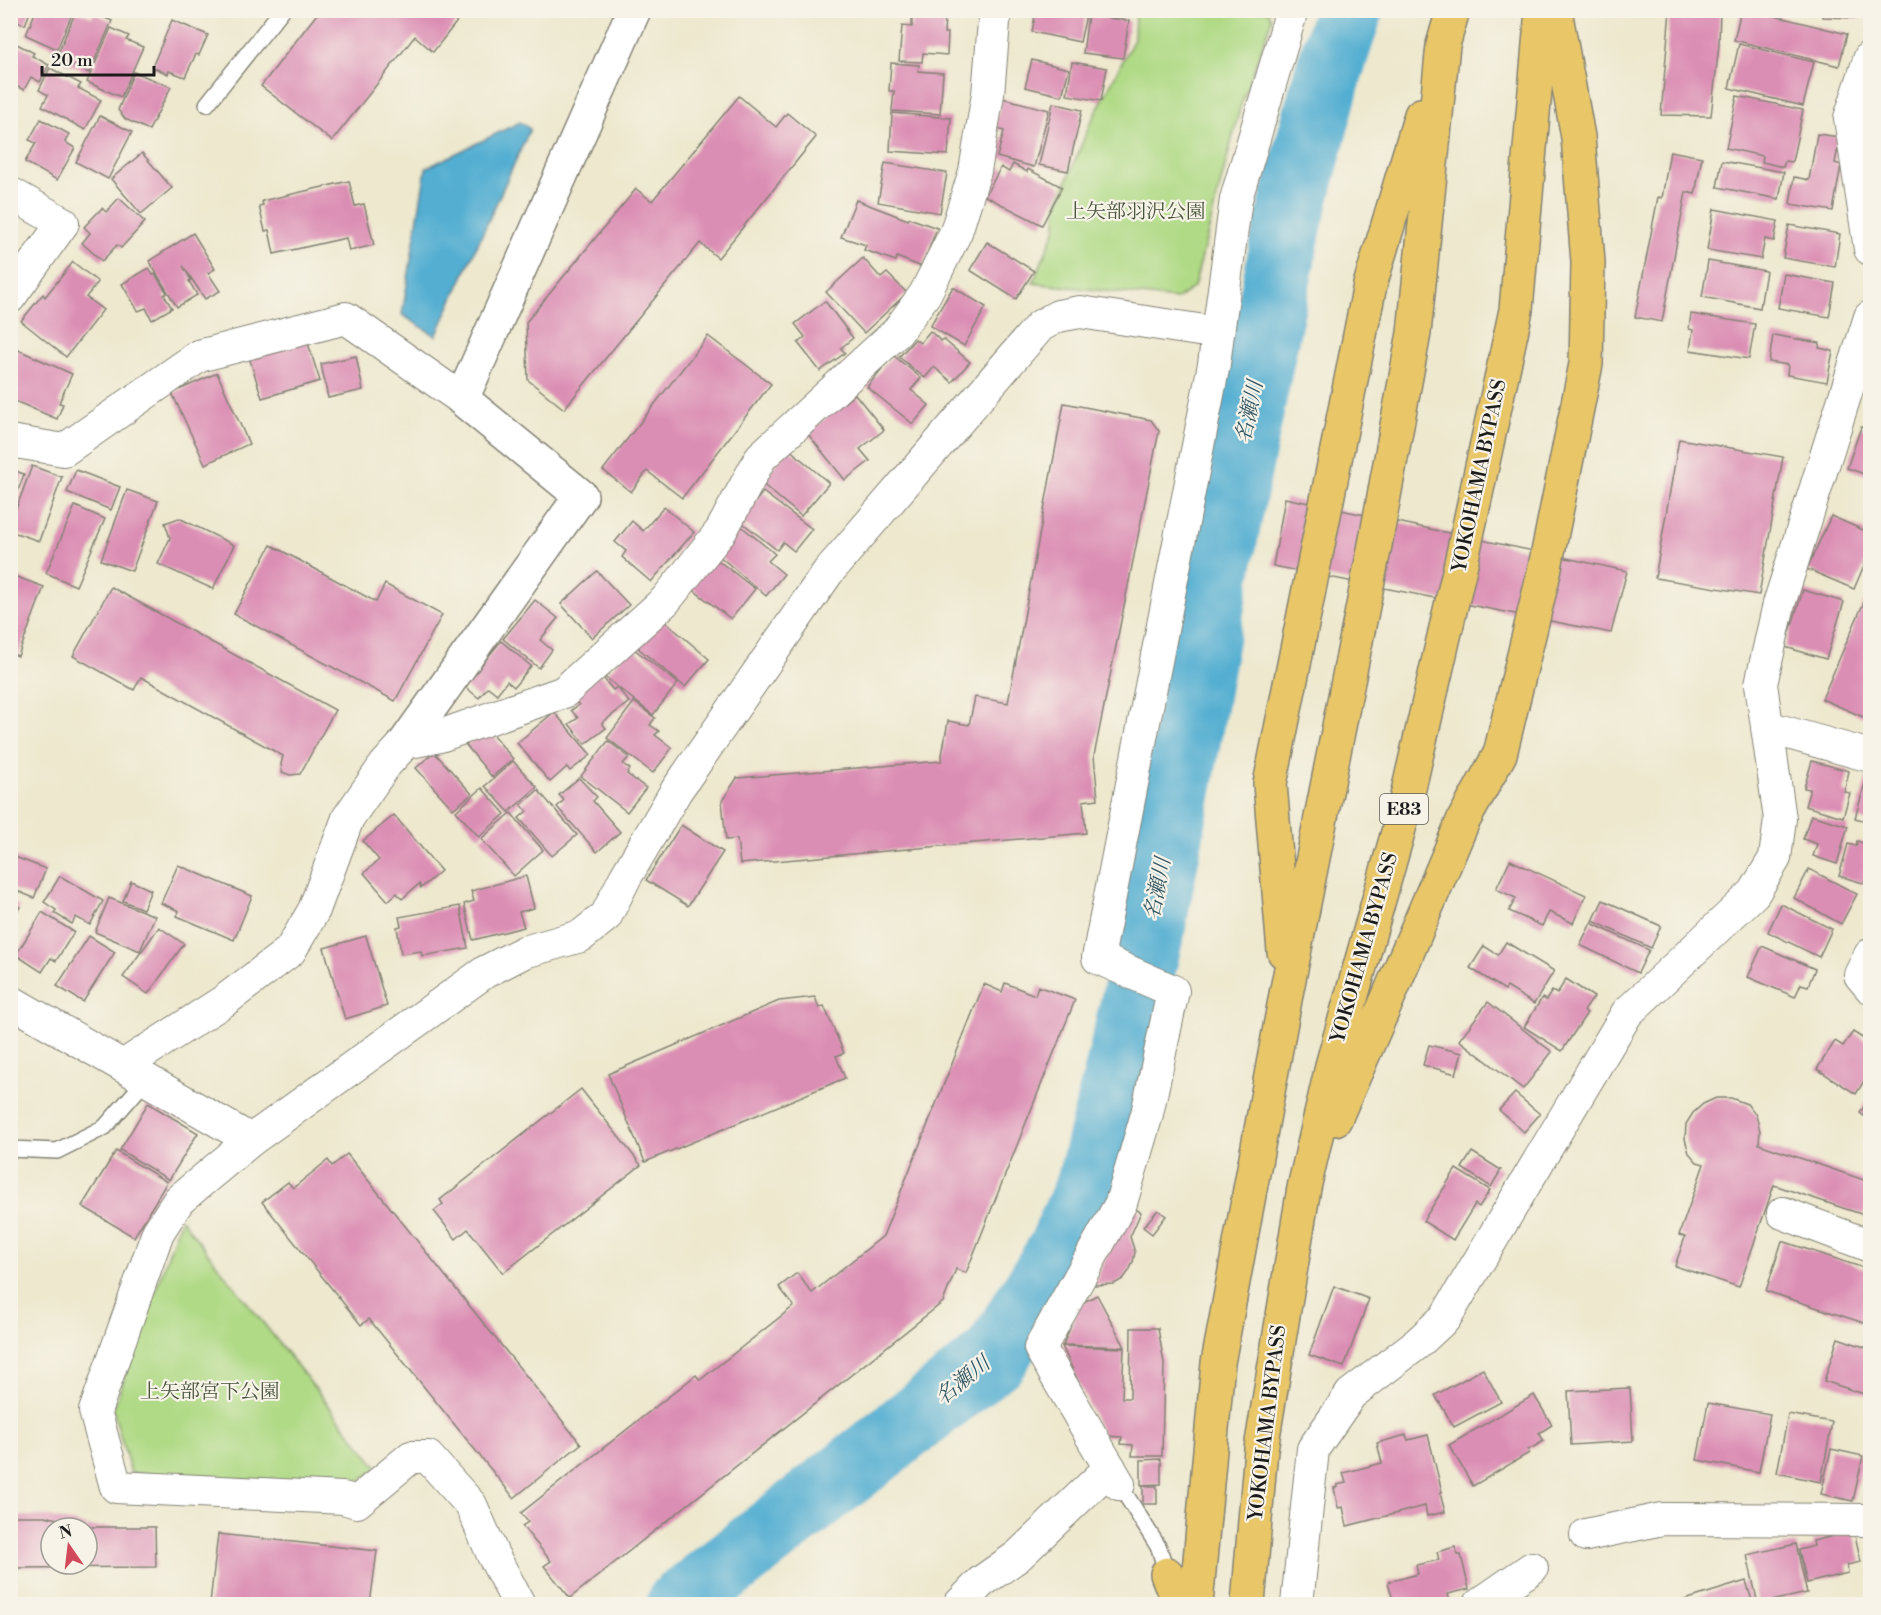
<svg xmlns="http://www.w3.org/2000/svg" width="1881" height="1615" font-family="'Libre Bodoni','Noto Serif JP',serif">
	<rect width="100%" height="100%" fill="#f7f3e8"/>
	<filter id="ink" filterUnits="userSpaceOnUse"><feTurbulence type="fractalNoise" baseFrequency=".0167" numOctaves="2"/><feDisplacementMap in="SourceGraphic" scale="12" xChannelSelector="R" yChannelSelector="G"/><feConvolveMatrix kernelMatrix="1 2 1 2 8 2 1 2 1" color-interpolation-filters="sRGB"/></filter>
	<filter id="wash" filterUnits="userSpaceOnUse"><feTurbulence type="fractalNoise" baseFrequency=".008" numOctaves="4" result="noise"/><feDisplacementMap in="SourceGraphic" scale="24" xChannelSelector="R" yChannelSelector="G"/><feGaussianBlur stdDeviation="1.35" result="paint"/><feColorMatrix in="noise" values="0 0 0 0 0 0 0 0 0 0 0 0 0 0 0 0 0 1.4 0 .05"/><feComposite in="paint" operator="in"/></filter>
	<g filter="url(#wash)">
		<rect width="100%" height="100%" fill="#ede8ce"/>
		<g fill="#b0da86" stroke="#667b51" stroke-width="1.5">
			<path d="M1135,11H1268L1272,19L1240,108L1194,287L1177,299L1033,283L1056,228V208L1089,126L1134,39Z"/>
			<path d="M181,1219L378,1468L351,1486L131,1473L113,1410Z"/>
		</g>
		<path fill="#53aed1" stroke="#386576" stroke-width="1.5" d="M520,122L530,129L436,336L402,315L426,168Z"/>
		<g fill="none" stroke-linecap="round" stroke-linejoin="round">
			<path stroke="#53aed1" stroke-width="68" d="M680,1604L995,1357L1060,1252L1090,1184L1118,1073L1152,925L1175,806L1216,577L1289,220L1329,71L1349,10"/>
		</g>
		<g id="blocks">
			<g fill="#db8eb4" fill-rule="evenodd">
				<path d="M10,10H31L25,25L10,19Z"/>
				<path d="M36,10H74L57,49L26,35Z"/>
				<path d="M320,10H466L433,52L415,36L332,141L261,86Z"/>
				<path d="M1036,10H1066L1086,15L1080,42L1032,32Z"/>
				<path d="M1098,10H1123L1122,18L1097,14Z"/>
				<path d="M1670,10H1720L1719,45L1711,116L1661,115Z"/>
				<path d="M1741,10H1751L1847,34L1839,66L1734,40Z"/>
				<path d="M1822,10H1860V18L1822,17Z"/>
				<path d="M76,11L92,17L94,13L112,21L89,73L56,58Z"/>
				<path d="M912,15L945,18L944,33H948L947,55L923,53L922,62L899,61L902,26L912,27Z"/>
				<path d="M1088,15L1129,21L1123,58L1083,53Z"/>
				<path d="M172,20L208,35L199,55L196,54L185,77L169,71L168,74L152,67Z"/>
				<path d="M111,28L129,36L126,40L143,47L121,97L87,82Z"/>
				<path d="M15,43L34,53L32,56L49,65L40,82L31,77L24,90L10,83V50Z"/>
				<path d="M1739,44L1814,62L1803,106L1729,88Z"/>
				<path d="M1032,60L1069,69L1062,96L1025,87Z"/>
				<path d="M1072,62L1107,68L1101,101L1067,95Z"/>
				<path d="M891,63L919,65L918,71L943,73L940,114L892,111L894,91H889Z"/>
				<path d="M50,68L81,84L78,88L101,100L85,130L42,106L48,95L39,90Z"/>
				<path d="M134,72L171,87L149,130L125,119L118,110Z"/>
				<path d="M739,96L776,127L787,113L816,137L718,258L700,243L564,409L528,380L526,322L636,189L652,201Z"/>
				<path d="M1737,96L1803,110L1792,162L1785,161L1783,167L1762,162L1763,156L1726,148Z"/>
				<path d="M1002,98L1049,110L1034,167L997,157L1004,131L994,128Z"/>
				<path d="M1053,103L1082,110L1068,171L1039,165Z"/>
				<path d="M892,113L951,118L948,155L890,151Z"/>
				<path d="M100,116L132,132L108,179L76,162Z"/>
				<path d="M41,119L69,134L65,142L75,148L57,180L25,162L36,143L29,140Z"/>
				<path d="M1817,134L1840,137L1835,163L1841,165L1833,211L1790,204L1794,177L1809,180Z"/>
				<path d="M1670,151L1702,157L1695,194L1686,192L1662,322L1635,317L1658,197L1662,198Z"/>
				<path d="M142,153L172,188L141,214L111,179Z"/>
				<path d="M1722,161L1784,172L1779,199L1717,187Z"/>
				<path d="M885,163L947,173L940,213L878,202Z"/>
				<path d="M1013,164L1027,172L1028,169L1062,187L1042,225L985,196L1001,167L1009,172Z"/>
				<path d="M349,181L355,206L364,204L374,245L349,251L346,238L274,254L269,230L265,231L259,206L263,205L262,201Z"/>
				<path d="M119,198L145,222L121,248L117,245L102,261L82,243L90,233L84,227L102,208L106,212Z"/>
				<path d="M856,200L908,220L909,218L937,228L922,267L897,257L896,261L864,250L866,245L841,237Z"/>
				<path d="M1714,209L1778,221L1774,241L1765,239L1761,259L1707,250Z"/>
				<path d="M1789,225L1840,234L1835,267L1783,258Z"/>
				<path d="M193,233L215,269L208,273L220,291L205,299L183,266L191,280L189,281L197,295L177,307L149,261Z"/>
				<path d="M987,242L1034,271L1016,299L970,270Z"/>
				<path d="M863,258L881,278L887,273L907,293L864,333L826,292Z"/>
				<path d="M1708,261L1766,271L1760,308L1702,297Z"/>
				<path d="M73,262L98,282L86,297L103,310L66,357L21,321L43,294L45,297Z"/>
				<path d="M149,268L153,275L155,274L167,293L164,295L172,308L152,320L146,308L138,311L122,284Z"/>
				<path d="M1784,274L1835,283L1829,317L1778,308Z"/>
				<path d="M953,287L986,307L964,346L930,326Z"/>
				<path d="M825,301L853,338L841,348L845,353L820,371L798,343L805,337L795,324Z"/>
				<path d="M1691,314L1755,324L1749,359L1690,350L1693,330L1689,329Z"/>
				<path d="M930,331L941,341L943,339L970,362L952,382L934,367L925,378L899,357L915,339L920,343Z"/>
				<path d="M1773,335L1820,343L1819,348L1833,351L1827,382L1787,375L1788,365L1769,362Z"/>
				<path d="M708,336L771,384L682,498L647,471L631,492L603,470Z"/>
				<path d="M307,340L320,381L262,398L249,357Z"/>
				<path d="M14,348L72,374L59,403L63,404L57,419L10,399V356Z"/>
				<path d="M893,355L921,378L911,390L929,405L913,424L867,387Z"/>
				<path d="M356,356L363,390L328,398L321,364Z"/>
				<path d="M217,373L249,444L205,464L172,393Z"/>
				<path d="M855,394L884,430L860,449L870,461L845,480L807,433Z"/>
				<path d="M1064,403L1151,420L1159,431L1094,756L1098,799L1083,801L1086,833L740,864L737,839L726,840L722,801L737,778L941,761L948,721L969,725L975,697L1008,703Z"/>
				<path d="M1861,427L1870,430V476L1847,468Z"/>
				<path d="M1679,439L1783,457L1759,595L1655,578Z"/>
				<path d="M788,448L829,483L801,516L760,482Z"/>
				<path d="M32,466L62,477L39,541L10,531V525Z"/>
				<path d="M10,469L24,474L11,511H10Z"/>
				<path d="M76,470L120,487L111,510L67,492Z"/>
				<path d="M127,490L158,501L132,571L101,560Z"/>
				<path d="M763,492L812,529L794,551L783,542L777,550L740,521Z"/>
				<path d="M1285,498L1627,571L1611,633L1273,566Z"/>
				<path d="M75,506L105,519L76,586L46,573Z"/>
				<path d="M664,507L694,532L651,582L622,557L626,551L615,542L632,521L643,531Z"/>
				<path d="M1831,516L1870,533V551L1854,589L1807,569Z"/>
				<path d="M179,518L234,545L213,589L158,564L170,538L165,523Z"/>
				<path d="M741,526L775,554L768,561L784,574L766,596L717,554Z"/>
				<path d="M271,545L376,602L385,584L442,615L395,701L234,614Z"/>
				<path d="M715,558L755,589L731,619L691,588Z"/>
				<path d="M597,571L629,605L592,638L561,604Z"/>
				<path d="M14,576L44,587L18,656L10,653V587Z"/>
				<path d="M111,587L335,710L300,774L290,775L282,772L281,764L283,756L141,677L134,690L73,656Z"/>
				<path d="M1870,588V720L1822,699Z"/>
				<path d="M1803,590L1844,602L1826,659L1785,647Z"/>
				<path d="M535,600L558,618L540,640L552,650L539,668L503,639Z"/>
				<path d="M662,619L709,659L685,687L638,648Z"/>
				<path d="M501,641L531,666L514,687L507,681L497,694L488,687L479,698L464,686Z"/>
				<path d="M630,646L678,683L653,715L605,677Z"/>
				<path d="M600,674L613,690L617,687L629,702L602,723L606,728L585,744L569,724L578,718L571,710L579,705L572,696Z"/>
				<path d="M634,702L655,718L650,725L659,731L655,735L672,748L653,773L607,738Z"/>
				<path d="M554,712L591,755L570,771L567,767L550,782L517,743Z"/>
				<path d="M487,728L513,759L492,777L466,745Z"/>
				<path d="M608,741L629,757L623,764L630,769L627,774L646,788L627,812L581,776Z"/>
				<path d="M434,752L472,794L453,809L416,768Z"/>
				<path d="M513,761L537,787L509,812L485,786Z"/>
				<path d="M1812,761L1849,771L1844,792L1850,793L1843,817L1805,806L1810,789L1804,788Z"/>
				<path d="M1867,777L1870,778V822L1855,818Z"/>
				<path d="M579,778L597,797L593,801L620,832L597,852L557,807L564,800L559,795Z"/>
				<path d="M482,788L505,814L479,837L456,811Z"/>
				<path d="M538,790L577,835L552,856L519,818L527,811L521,805Z"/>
				<path d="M511,813L543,850L514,876L481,839Z"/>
				<path d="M394,815L441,871L421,888L419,884L402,899L397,893L388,901L364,873L379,860L363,841Z"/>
				<path d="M1811,815L1848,826L1837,864L1813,856L1817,844L1803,839Z"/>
				<path d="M681,825L723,852L688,906L646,880Z"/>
				<path d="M1857,841L1870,845V885L1839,876L1848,844L1856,846Z"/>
				<path d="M10,855L46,869L34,898L10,888Z"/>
				<path d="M1510,860L1586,895L1573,923L1549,912L1542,926L1509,911L1516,898L1496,889Z"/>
				<path d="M178,865L252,896L234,940L177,916L179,911L161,903Z"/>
				<path d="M1809,869L1857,894L1841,924L1794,898Z"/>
				<path d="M60,876L103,901L90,925L76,917L72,924L54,913L56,910L44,902Z"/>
				<path d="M526,876L534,908L519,912L524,927L473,940L464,904L474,901L471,891Z"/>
				<path d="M131,881L151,890L143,909L123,901Z"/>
				<path d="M109,898L155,916L140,951L95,932Z"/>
				<path d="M1603,900L1661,926L1651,948L1593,921Z"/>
				<path d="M10,901L20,907L10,922Z"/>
				<path d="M1781,904L1832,929L1819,957L1768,932Z"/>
				<path d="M460,906L468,948L422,956L421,951L401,954L397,927L401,926L399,917Z"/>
				<path d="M42,912L74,932L56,961L51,958L42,972L16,955Z"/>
				<path d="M1591,923L1649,950L1638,973L1580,945Z"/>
				<path d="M159,927L184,944L148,994L123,977Z"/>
				<path d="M89,936L115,952L83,1002L57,986Z"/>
				<path d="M366,936L387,1006L345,1019L324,948Z"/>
				<path d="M1506,942L1554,971L1534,1004L1507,987L1505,990L1470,968L1484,946L1498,955Z"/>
				<path d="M1762,946L1815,969L1808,986L1801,984L1795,997L1748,977Z"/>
				<path d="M1566,979L1594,997L1584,1011L1587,1013L1562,1051L1524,1027L1542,998L1546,1000L1552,991L1557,994Z"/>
				<path d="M1005,983L1035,995L1038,986L1075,1000L966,1273L956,1269L943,1302L570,1598L544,1566L551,1561L522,1526L528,1522L521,1513L696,1375L700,1380L794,1306L779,1287L797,1273L812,1293L883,1236L984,984L1002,992Z"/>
				<path d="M815,997L819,1008L824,1006L844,1053L836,1056L845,1078L645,1162L608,1074L779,1001Z"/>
				<path d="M1488,1002L1552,1052L1523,1089L1459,1040Z"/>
				<path d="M1853,1032L1870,1043V1071L1856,1094L1817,1069L1835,1041L1843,1046Z"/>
				<path d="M1429,1045L1462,1053L1456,1074L1423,1065Z"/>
				<path d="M581,1089L641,1165L503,1273L468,1229L456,1239L434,1211L443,1204L440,1200Z"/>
				<path d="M1515,1093L1540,1114L1524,1132L1499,1110Z"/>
				<path d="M1870,1096V1120L1860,1113Z"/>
				<path d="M1716,1098H1731L1747,1104L1756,1115L1760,1131L1759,1144L1870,1182V1196L1864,1215L1774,1185L1739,1287L1675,1266L1685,1237L1679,1235L1704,1164L1697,1162L1689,1153L1685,1139L1686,1124L1693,1113L1703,1104Z"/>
				<path d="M148,1103L198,1133L169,1180L120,1150Z"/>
				<path d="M116,1151L167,1182L134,1237L82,1206Z"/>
				<path d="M1472,1152L1501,1170L1491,1187L1462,1168Z"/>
				<path d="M347,1154L581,1444L514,1498L369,1319L361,1325L262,1202L288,1182L293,1188L328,1160L332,1166Z"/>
				<path d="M1456,1169L1490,1190L1479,1207L1475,1204L1453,1240L1423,1221Z"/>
				<path d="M1129,1206L1141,1212L1130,1237L1135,1252L1133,1262L1129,1271L1123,1279L1114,1284L1094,1285Z"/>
				<path d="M1158,1210L1166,1216L1152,1234L1143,1227Z"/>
				<path d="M1782,1241L1870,1270V1325L1766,1291Z"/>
				<path d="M10,1263L18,1288L10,1290Z"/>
				<path d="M1334,1286L1369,1299L1344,1367L1309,1355Z"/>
				<path d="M1097,1295L1125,1347L1063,1345L1080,1304Z"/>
				<path d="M1131,1328H1158L1164,1363L1162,1456H1132L1133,1445L1121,1444L1122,1437L1103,1436L1062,1346L1124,1348L1122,1398H1130Z"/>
				<path d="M1838,1338L1870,1349V1396L1824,1381Z"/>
				<path d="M1483,1369L1501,1402L1454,1427L1435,1395Z"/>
				<path d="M1630,1388L1633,1441L1571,1445L1568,1391Z"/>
				<path d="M1534,1395L1552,1425L1539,1433L1544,1441L1528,1450L1529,1453L1473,1486L1449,1445Z"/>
				<path d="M1708,1403L1770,1414L1759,1472L1697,1460Z"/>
				<path d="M1788,1414L1832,1422L1821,1482L1777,1473Z"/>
				<path d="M1406,1435L1408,1440L1428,1435L1442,1492L1440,1493L1445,1512L1427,1516L1425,1506L1347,1526L1343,1507L1338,1508L1334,1488L1338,1487L1337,1485L1346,1483L1343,1473L1382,1463L1377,1443Z"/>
				<path d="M1831,1449L1863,1456L1853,1501L1821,1494Z"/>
				<path d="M1161,1459V1484L1141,1485V1460Z"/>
				<rect x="1143" y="1486" width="14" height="18"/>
				<path d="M14,1516H45L91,1527H155L156,1567L10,1568V1527H13ZM51,1528H87V1564H51Z"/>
				<path d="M1854,1531L1861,1562L1847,1565L1848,1573L1807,1583L1799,1550L1814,1546L1813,1541Z"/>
				<path d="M218,1534L377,1551L370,1604H224L210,1603Z"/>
				<path d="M1796,1544L1807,1593L1758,1604L1747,1555Z"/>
				<path d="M1455,1547L1458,1555H1461L1469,1589L1448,1594L1450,1602L1438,1604H1394L1388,1582L1418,1574L1416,1565L1439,1560L1437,1552Z"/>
				<path d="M1746,1581L1753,1604H1672Z"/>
			</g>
		</g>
	</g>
	<g filter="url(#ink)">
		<use href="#blocks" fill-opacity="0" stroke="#848275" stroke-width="1.5"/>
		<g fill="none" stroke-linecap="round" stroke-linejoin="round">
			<g stroke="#848275" stroke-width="18">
				<g id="service">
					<path d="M207,104L282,10"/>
					<path d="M10,1149L57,1151L105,1127L146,1080"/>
					<path d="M1119,1484L1159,1548L1167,1574"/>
				</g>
			</g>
			<g stroke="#848275" stroke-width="34">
				<g id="minor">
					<path d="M1870,57L1850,118L1870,249"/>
					<path d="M10,193L63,223L10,297"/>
					<path d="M10,441L64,450L199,356L346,318L462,399"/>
					<path d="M1767,727L1870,756"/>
					<path d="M1870,955L1860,975L1870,987"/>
					<path d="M10,1001L251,1140"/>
					<path d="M123,1066L224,1001L290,951L314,910L348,818L385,765L405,743L440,736L564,692L665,601L721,531L761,457L897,332L925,294L956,232L975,171L988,94L995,10"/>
					<path d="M1783,1213L1870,1246"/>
					<path d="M1119,1484L1040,1348L1121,1203L1147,1114L1173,991L1098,958L1214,364L1236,199L1292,10"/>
					<path d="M1586,1535L1662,1519L1870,1520"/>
					<path d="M519,1604L493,1555L471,1505L428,1457H411L357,1502L343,1498L116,1487L95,1411L158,1232L179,1200L251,1140L485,972L524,952L581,936L606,916L625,878L676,791L828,572L1040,326L1058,316L1080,312L1218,333"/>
					<path d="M960,1604L981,1582L1018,1556L1110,1468"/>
					<path d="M1297,1604L1313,1449L1351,1394L1418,1343L1445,1318L1627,1013L1754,893L1775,858L1780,819L1761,684L1779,604L1870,317"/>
					<path d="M1480,1604L1532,1568"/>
				</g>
			</g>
			<g stroke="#848275" stroke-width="36">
				<path id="tertiary" d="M405,743L581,496L462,399L634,10"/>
			</g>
			<g stroke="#848275" stroke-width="36">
				<g id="trunk">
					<path d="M1284,952L1270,784L1370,285L1421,115"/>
					<path d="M1335,1119L1385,1005L1463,821L1500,754L1543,577L1586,364L1588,262L1578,137L1555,10"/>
					<path d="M1167,1574L1179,1604"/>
					<path d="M1196,1604L1218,1363L1287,989L1375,545L1414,333L1443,45L1453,10"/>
					<path d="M1248,1604L1261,1449L1304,1188L1333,1062L1402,818L1461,563L1516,310L1542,10"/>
				</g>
			</g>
			<use href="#service" stroke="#fff" stroke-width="15"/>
			<use href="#minor" stroke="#fff" stroke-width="32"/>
			<use href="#tertiary" stroke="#fff" stroke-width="33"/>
			<use href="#trunk" stroke="#e9c769" stroke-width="33"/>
		</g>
	</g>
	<g text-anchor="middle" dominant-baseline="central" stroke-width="4.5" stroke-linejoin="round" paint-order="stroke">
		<rect fill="#f7f3e8" stroke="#5e5c59" stroke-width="1.5" x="1380" y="794" width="48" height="30" rx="4.5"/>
		<g font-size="18" font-weight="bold" fill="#1c1c1c">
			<text x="1404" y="809">E83</text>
		</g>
		<g font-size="20" fill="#48553c" stroke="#f7f3e8">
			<text x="1136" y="212">上矢部羽沢公園</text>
			<text x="210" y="1392">上矢部宮下公園</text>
		</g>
		<g font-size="20" fill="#1c1c1c" stroke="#f7f3e8">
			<text transform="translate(1480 476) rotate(-78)">YOKOHAMA BYPASS</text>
			<text transform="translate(1365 948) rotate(-74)">YOKOHAMA BYPASS</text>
			<text transform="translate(1268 1423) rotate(-83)">YOKOHAMA BYPASS</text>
		</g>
		<g font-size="21" font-style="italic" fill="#325664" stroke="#f7f3e8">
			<text transform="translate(1250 412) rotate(-78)">名瀬川</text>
			<text transform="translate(1158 889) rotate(-79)">名瀬川</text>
			<text transform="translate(963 1381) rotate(-39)">名瀬川</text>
		</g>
	</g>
	<rect width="1881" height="1615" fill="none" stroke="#f7f3e8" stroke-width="36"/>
	<g transform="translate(69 1546) rotate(346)"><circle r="28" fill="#f7f3e8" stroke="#9f9d96" stroke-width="1.5"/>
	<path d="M0-4.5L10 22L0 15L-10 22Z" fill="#d1495b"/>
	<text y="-9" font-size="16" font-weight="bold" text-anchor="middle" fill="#1c1c1c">N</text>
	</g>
	<path d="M42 66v9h112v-9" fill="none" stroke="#1c1c1c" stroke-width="3"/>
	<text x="51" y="66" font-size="18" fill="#1c1c1c" stroke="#f7f3e8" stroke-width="4.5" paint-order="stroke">20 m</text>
</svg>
